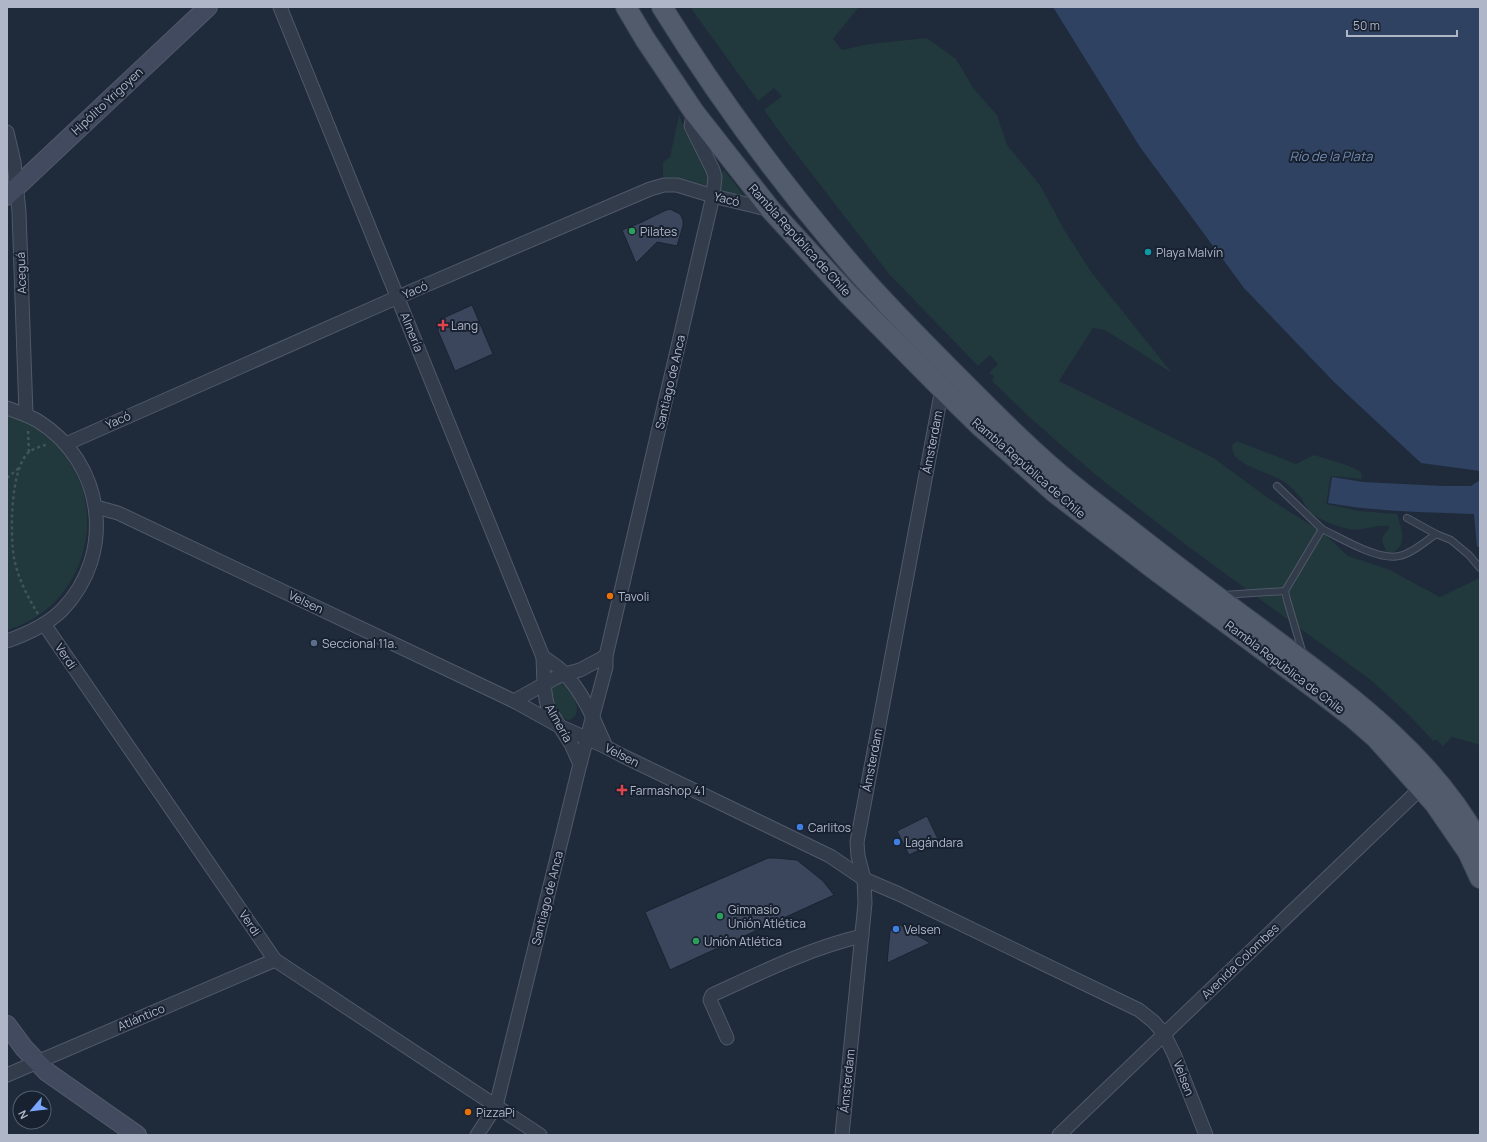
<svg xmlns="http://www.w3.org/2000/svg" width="1487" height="1142" font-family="Manrope,sans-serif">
	<rect width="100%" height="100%" fill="#1f2a3b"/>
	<g fill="#21383c">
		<path d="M690,7H859L833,39L842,50L869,44L927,38L956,59L974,89L997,115L1007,145L1040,185L1065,231L1092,273L1172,373L1105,330L1093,328L1059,381L1214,458L1268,498L1325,534L1348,556L1390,570L1440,597L1479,578L1480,579V745L1452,737L1443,746L1437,740L1433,741L1411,717L1372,681L1186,545L1102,480L1069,452L1028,416L992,381L994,376L989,373L998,364L990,355L978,366L889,274L784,138L764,110L782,96L774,88L758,101Z"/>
		<path d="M679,115L685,131L709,173V185L707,188L675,178H663V162L670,157Z"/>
		<path d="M724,170L742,193V197L720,191L722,172Z"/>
		<path d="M7,416C25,420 41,431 54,443C115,502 88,607 7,630Z"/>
		<path d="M1237,441L1296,464L1314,455L1347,465L1361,472L1362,479L1331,476L1326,504L1360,511L1397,514C1402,530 1409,547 1388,555C1383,544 1378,538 1389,529V526C1375,524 1360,533 1344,528C1333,525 1320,520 1311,513C1307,509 1304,503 1301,498C1297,493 1291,487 1286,483C1272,474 1260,472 1247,465C1238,460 1232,456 1232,445Z"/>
		<path d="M559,683L567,686C573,695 585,714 569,720C558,718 547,699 552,689C554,685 556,684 559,683Z"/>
	</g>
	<g fill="#2f4262">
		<path d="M1053,7H1480V471L1421,463L1334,382L1244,288L1140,147Z"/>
		<path d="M1332,477L1363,482L1443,486H1471L1480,480V547H1477L1474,514C1425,512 1376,512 1328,503Z"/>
	</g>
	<g fill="#3b465c" stroke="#1a2332">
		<path d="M670,209L680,214L683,220V226L677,246L657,242L636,263L622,230L642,222L664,211Z"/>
		<path d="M472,305L493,354L455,371L438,331L441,319Z"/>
		<path d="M927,816L939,841L909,855L897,831Z"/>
		<path d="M768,858H777L797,860L823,881L834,895L670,970L645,912Z"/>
		<path d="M900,925L930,943L887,963L890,931L894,926Z"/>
	</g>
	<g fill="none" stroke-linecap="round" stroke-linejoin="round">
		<g stroke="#515969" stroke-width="8">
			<g id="lane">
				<path d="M1277,486L1322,529"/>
				<path d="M1407,518L1436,534L1451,540L1469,555L1480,568"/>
				<path d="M1223,595L1285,591"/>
				<path d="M1303,654L1287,600L1285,591L1322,529C1341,538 1378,561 1399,556C1411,554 1426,541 1436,534"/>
			</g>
		</g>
		<g stroke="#515969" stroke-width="15">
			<g id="street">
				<path d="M280,7L543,657L544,684L546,699L548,708L571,744L580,764"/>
				<path d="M7,132L14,162L19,212L26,414"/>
				<path d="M7,408C18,412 28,415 38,421C104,462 117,553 62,610C47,625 27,634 7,641"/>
				<path d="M66,444L398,297L650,189L664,185H677L713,196L771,210"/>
				<path d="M96,507L118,513L514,701L559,726L606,747L621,755L830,856L864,879L899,894L1139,1010L1154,1022L1164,1034L1174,1054L1206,1135"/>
				<path d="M44,624L275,960L540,1135"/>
				<path d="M543,657C551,662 559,667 565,674C584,694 595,722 606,747"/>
				<path d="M514,701L555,678L565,674L580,670L606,656"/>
				<path d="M727,1038L710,1000L712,995C760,973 810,948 862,936"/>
				<path d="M7,1075L275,960"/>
				<path d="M477,1135L496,1106L580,764L606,667V656L713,196L715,177L713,170L691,126L694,112"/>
				<path d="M842,1135L865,903L864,879L858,856L857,842L942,389"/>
				<path d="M1059,1135L1421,788"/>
			</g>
		</g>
		<g stroke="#515969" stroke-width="20">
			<g id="secondary">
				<path d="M7,196L208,7"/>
				<path d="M7,1025L24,1048L47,1072L137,1135"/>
			</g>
		</g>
		<g stroke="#3c4555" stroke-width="22">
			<g id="primary">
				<path d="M626,7L645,39L694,112L771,210L847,293L942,389L980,426L1054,492L1154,569L1322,694L1352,717L1376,738L1435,804L1468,852L1480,878"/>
				<path d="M662,7C719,99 784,187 855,269C887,306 922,341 957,376C993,412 1030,450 1069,482C1086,496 1103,509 1120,522C1167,559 1214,595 1262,630C1343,691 1431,752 1480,844"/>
			</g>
		</g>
		<g stroke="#3f5559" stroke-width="2.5" stroke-dasharray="3 3" stroke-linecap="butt">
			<path d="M28,431L29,452"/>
			<path d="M7,478L19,468"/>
			<path d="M38,614C27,596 18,578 14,558C10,535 10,468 29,452C33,449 41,446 46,445"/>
		</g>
		<use href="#lane" stroke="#333c4b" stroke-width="6"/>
		<use href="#street" stroke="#333c4b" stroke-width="13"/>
		<use href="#secondary" stroke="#414a5f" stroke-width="18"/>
		<use href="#primary" stroke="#515b6c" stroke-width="20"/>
	</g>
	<g fill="#2e9e5b" stroke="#182130" stroke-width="1.5">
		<circle cx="632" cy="231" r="4"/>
		<circle cx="720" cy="916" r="4"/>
		<circle cx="696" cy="941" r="4"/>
	</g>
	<circle fill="#0f9aa8" stroke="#182130" stroke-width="1.5" cx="1148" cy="252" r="4"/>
	<g fill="#e0444e" stroke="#182130" stroke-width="1.5">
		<path d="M441 319h4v4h4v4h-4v4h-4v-4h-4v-4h4z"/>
		<path d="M620 784h4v4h4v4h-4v4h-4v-4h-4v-4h4z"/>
	</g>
	<g fill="#e8710a" stroke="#182130" stroke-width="1.5">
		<circle cx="610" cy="596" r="4"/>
		<circle cx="468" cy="1112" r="4"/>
	</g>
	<circle fill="#5c6f8a" stroke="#182130" stroke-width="1.5" cx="314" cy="643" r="4"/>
	<g fill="#3f7fe0" stroke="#182130" stroke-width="1.5">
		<circle cx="800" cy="827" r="4"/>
		<circle cx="897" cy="842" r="4"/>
		<circle cx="896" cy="929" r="4"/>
	</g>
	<g text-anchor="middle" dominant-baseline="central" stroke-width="4" stroke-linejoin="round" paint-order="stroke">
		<g font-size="12" fill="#aeb6c8" stroke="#182130">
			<text transform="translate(107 101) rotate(-43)">Hipólito Yrigoyen</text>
			<text transform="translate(727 199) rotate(14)">Yacó</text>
			<text transform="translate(800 240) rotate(48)">Rambla República de Chile</text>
			<text transform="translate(21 273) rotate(-92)">Aceguá</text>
			<text transform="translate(415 290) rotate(-23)">Yacó</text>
			<text transform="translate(412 332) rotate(68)">Almería</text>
			<text transform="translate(670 382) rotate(-77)">Santiago de Anca</text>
			<text transform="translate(118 420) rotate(-24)">Yacó</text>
			<text transform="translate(932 442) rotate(-79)">Ámsterdam</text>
			<text transform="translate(1029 468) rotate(41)">Rambla República de Chile</text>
			<text transform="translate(306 602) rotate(25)">Velsen</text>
			<text transform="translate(66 656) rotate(56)">Verdi</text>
			<text transform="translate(1285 667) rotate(37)">Rambla República de Chile</text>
			<text transform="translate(559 723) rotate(60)">Almería</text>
			<text transform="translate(622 755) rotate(27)">Velsen</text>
			<text transform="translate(872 760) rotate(-79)">Ámsterdam</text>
			<text transform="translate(547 898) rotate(-76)">Santiago de Anca</text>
			<text transform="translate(250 923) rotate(56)">Verdi</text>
			<text transform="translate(1240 961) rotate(-44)">Avenida Colombes</text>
			<text transform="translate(141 1017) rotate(-23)">Atlántico</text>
			<text transform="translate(1184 1078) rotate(69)">Velsen</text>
			<text transform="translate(847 1081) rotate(-84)">Ámsterdam</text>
		</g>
		<g font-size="12" fill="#aeb6c8" stroke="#182130" text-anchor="start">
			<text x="640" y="231">Pilates</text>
			<text x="1156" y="252">Playa Malvín</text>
			<text x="451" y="325">Lang</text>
			<text x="618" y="596">Tavoli</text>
			<text x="322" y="643">Seccional 11a.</text>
			<text x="630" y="790">Farmashop 41</text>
			<text x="808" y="827">Carlitos</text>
			<text x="905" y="842">Lagándara</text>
			<text x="728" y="909">Gimnasio<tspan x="728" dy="14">Unión Atlética</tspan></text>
			<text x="904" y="929">Velsen</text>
			<text x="704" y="941">Unión Atlética</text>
			<text x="476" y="1112">PizzaPi</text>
		</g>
		<g font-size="13" font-style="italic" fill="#738bb2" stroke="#182130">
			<text x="1331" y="156">Río de la Plata</text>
		</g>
	</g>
	<rect width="1487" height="1142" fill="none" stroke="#aeb6c8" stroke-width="16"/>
	<g transform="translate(32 1110) rotate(242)"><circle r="19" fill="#182130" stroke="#545d6d"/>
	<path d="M0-3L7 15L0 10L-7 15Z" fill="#7ba7ff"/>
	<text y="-6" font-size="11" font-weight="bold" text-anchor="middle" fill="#aeb6c8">N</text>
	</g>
	<path d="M1347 30v6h110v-6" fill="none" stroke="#aeb6c8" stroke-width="2"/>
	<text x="1353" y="30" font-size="12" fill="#aeb6c8" stroke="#182130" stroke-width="3" paint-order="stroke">50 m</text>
</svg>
